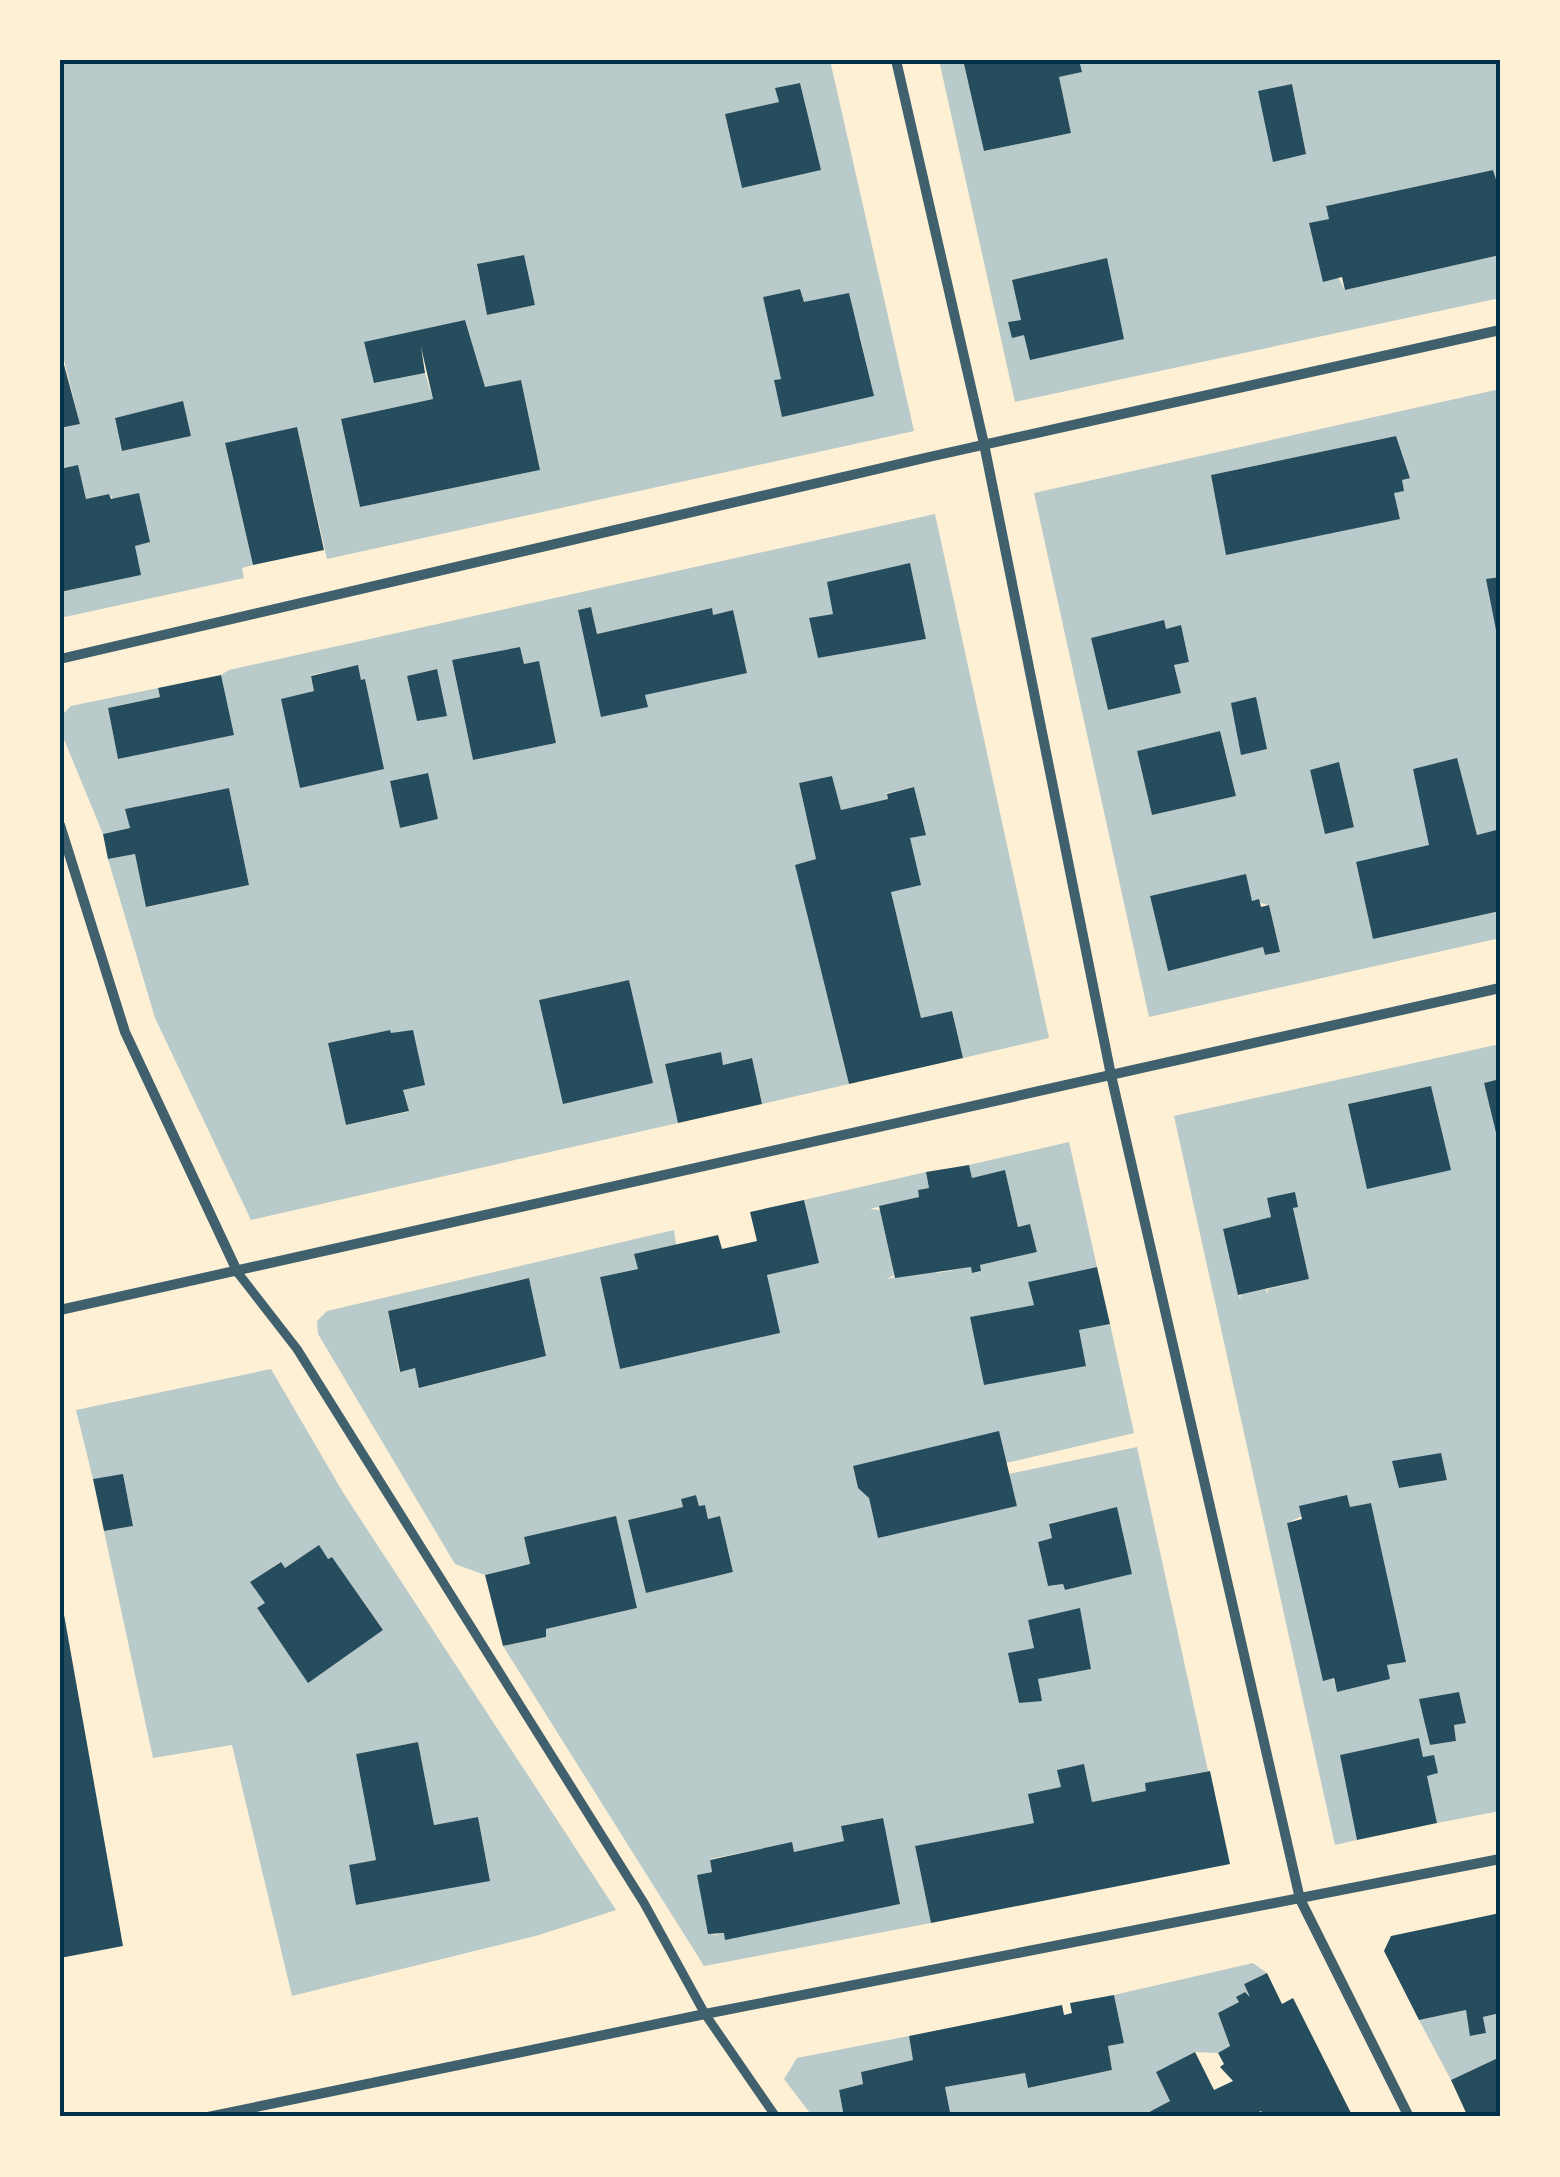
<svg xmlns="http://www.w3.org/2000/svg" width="1560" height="2177" font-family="Figtree,sans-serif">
	<rect width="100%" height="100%" fill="#fdf0d5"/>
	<g fill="#b9caca" fill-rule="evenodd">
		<path d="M60,60H830L914,431L327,559L297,427L225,444L253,565L242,568L244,578L60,618V592L140,575L135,546L149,542L109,494L86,499L78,466L60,469V444L64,443L61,428L80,424L60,344ZM800,83L820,170L742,188L725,114L779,102L776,88ZM523,255L535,305L487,315L477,265ZM800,289L804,302L860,335L873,396L774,380L781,379L763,297ZM465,320L485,388L521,380L540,470L360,507L341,419L433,399L425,373L375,383L364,343ZM183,402L191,436L122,451L115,418Z"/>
		<path d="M939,60H972L964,64L985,151L1071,133L1059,77L1081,72L1079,60H1500V192L1493,170L1327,206L1329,219L1310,223L1345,290L1500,255V298L1015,402ZM1292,84L1306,154L1259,92ZM1107,258L1012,337L1009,322L1021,320L1012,280Z"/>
		<path d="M1500,389V577L1487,580L1500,647V829L1477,835L1456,759L1413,769L1431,845L1356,863L1373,939L1500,911V938L1149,1017L1034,493ZM1396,436L1410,477L1402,480L1394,493L1400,518L1226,554L1211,475ZM1163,621L1166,629L1181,626L1189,662L1174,665L1181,693L1108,710L1091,638ZM1220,731L1236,796L1152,815L1137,751ZM1339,763L1354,826L1325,833L1310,770ZM1246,875L1252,901L1269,905L1280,952L1265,955L1263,947L1168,970L1150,896Z"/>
		<path d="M935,514L1049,1038L963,1058L952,1011L921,1018L891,892L908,838L926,834L914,787L887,793L888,799L841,810L832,776L799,783L816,859L796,866L849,1084L762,1104L751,1058L723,1065L720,1052L665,1064L678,1123L251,1220L155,1018L108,859L135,854L147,907L249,885L229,788L126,809L130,828L103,834L63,737L60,717L71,706L158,688L160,697L108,708L118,759L233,735L221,675L229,670ZM910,563L926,639L818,658L809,619L833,614ZM591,607L597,634L711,608L713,615L732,610L747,672L645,695L647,707L602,717L578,610ZM520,647L524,664L539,662L556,743L473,760L452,661ZM358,666L361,680H365L383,769L281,700L314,691L311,675ZM436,669L417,721L407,676ZM427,773L438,819L400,828L390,781ZM629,980L652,1083L539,1000ZM390,1030L408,1112L346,1125L328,1043Z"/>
		<path d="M1500,1044L1499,1079L1484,1084L1500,1142V1811L1437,1823L1427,1776L1434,1756L1423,1757L1419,1738L1341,1755L1357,1840L1335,1845L1174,1116ZM1431,1086L1450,1169L1367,1188L1348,1104ZM1268,1198L1293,1208L1309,1279L1268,1289L1267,1294L1266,1289L1241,1294L1240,1300L1224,1229L1271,1217ZM1441,1454L1447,1480L1399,1488L1393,1461ZM1347,1495L1350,1507L1371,1503L1405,1662L1387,1665L1389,1679L1337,1692L1287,1523ZM1459,1692L1466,1722L1454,1725L1456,1741L1430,1745L1420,1699Z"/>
		<path d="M1069,1142L1097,1267L1028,1282L1034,1305L971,1317L1086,1366L1079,1330L1110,1324L1134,1433L1006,1463L853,1467L858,1488L869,1498L878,1537L1017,1506L1009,1474L1137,1447L1208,1771L1146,1783V1791L1092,1802L1084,1765L1058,1770L1061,1787L1034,1823L915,1846L931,1923L704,1966L503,1646L546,1637V1629L637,1608L616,1517L524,1537L530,1565L485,1575L455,1564L318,1334L317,1321L327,1311L674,1230L676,1245L635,1255L638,1269L600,1277L620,1369L779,1333L767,1275L818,1262L804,1200L926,1172L929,1188L918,1190L919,1197L870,1209L880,1210L894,1275L887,1279L936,1269L937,1273L971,1267L972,1273L980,1272V1265L1037,1252L1030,1224L1018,1227L1005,1171L972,1178L969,1165ZM529,1278L546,1356L420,1388L415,1368L399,1372L388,1311ZM696,1495L699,1506L705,1505L708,1519L720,1516L733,1572L646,1593L628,1520L683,1507L681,1499ZM1117,1508L1132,1574L1065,1590L1063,1584L1048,1586L1038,1542L1052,1538L1050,1523ZM1080,1609L1090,1669L1038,1679L1041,1700L1019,1703L1009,1653L1034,1648L1028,1620ZM882,1818L900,1904L713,1935L697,1875L712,1872L710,1859L791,1843L794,1852L844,1842L841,1826Z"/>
		<path d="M271,1369L344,1494L616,1910L539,1935L292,1996L232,1745L153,1758L104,1531L133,1526L123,1475L93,1479L76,1410ZM319,1546L328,1559L332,1557L383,1630L308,1682L257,1609L265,1603L251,1582L280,1562L285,1568ZM418,1742L434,1825L478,1817L490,1880L357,1905L349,1866L376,1860L356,1754Z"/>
		<path d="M1253,1963L1267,1973L1244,1984L1250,1997L1245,1992L1236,1997L1239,2002L1218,2013L1230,2046L1218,2053L1195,2052L1156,2072L1170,2101L1143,2117H951L945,2087L1025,2073L1029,2088L1112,2070L1108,2046L1124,2043L1114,1995Z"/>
		<path d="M1466,2010L1471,2036L1486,2033L1483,2017L1500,2013V2057L1451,2080L1419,2020Z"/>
		<path d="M909,2036L913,2060L861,2072L863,2084L839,2090L844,2117H813L784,2079L797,2058Z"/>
	</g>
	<g fill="#264d5e">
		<path d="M972,60H1079L1082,72L1059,77L1071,133L984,151L964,64Z"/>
		<path d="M800,83L821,170L742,188L725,114L779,102L775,88Z"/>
		<path d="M1292,84L1306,154L1273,162L1258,91Z"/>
		<path d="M1493,170L1500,192V255L1345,290L1342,277L1323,282L1309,223L1329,219L1326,206Z"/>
		<path d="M524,255L535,305L487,315L477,264Z"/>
		<path d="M1107,258L1124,339L1030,360L1024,335L1012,338L1008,322L1021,320L1012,280Z"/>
		<path d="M800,289L804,302L849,293L874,396L782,417L774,380L781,379L763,297Z"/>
		<path d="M465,320L485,387L521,380L540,470L360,507L341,419L433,399L421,347L425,373L374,383L364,342Z"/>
		<path d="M60,350L80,424L60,428Z"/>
		<path d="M183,401L191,436L122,451L115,418Z"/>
		<path d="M297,427L324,550L253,565L225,443Z"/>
		<path d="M1396,436L1410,478L1402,480L1404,491L1394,493L1400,519L1226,555L1211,475Z"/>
		<path d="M78,465L86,499L109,494L111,499L139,493L150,542L135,546L141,575L60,592V469Z"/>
		<path d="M910,563L926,639L818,658L809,618L833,614L827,582Z"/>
		<path d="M1500,577V640H1498L1486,579Z"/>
		<path d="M591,607L597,634L712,608L713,615L733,610L747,673L645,695L648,707L601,717L578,610Z"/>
		<path d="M1164,620L1166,629L1181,625L1189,662L1174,665L1181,693L1108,710L1091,638Z"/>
		<path d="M520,647L524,664L539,661L556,743L473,760L452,660Z"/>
		<path d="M358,665L361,680L365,679L384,769L300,788L281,699L314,691L311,676Z"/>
		<path d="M437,669L447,716L417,721L407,676Z"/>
		<path d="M221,675L234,735L118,759L108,708L160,697L158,688Z"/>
		<path d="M1256,697L1267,749L1241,755L1231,703Z"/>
		<path d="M1220,731L1236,796L1152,815L1137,751Z"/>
		<path d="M1457,758L1477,835L1500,829V911L1373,939L1356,862L1429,845L1413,769Z"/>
		<path d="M1339,762L1354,827L1325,834L1310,770Z"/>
		<path d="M428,773L438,819L400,828L390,781Z"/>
		<path d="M832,776L841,810L888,799L887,794L914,787L926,835L910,838L921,885L891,892L921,1018L952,1011L963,1058L849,1084L795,865L816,859L799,783Z"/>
		<path d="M229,788L249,885L146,907L135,854L108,859L103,834L130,828L125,809Z"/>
		<path d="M1246,874L1252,901L1259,899L1261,907L1269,905L1280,952L1265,955L1263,947L1168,971L1150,896Z"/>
		<path d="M629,980L653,1083L563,1104L539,1000Z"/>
		<path d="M390,1030L391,1033L413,1030L425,1085L403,1090L409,1111L346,1125L328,1043Z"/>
		<path d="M721,1052L723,1065L752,1058L762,1104L678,1123L665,1064Z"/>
		<path d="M1500,1079V1145H1499L1484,1083Z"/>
		<path d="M1431,1086L1451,1170L1367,1189L1348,1104Z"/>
		<path d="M969,1165L972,1178L1005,1170L1018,1227L1030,1224L1037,1252L980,1265L981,1271L972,1273L971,1267L895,1278L879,1206L919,1197L918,1190L929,1188L926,1172Z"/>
		<path d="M1295,1192L1298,1207L1293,1208L1309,1279L1238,1295L1223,1229L1271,1217L1267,1198Z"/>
		<path d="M804,1200L819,1263L767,1275L780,1333L620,1369L600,1277L638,1269L634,1254L718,1235L722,1249L757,1241L750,1212Z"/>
		<path d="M1097,1267L1110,1324L1079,1330L1086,1366L984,1385L970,1317L1034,1305L1028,1282Z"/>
		<path d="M529,1278L546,1356L419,1388L415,1368L400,1372L388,1311Z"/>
		<path d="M999,1431L1017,1506L878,1538L869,1498L858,1488L853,1466Z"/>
		<path d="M1441,1453L1447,1480L1399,1488L1392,1461Z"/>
		<path d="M123,1474L133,1526L104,1531L93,1479Z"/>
		<path d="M696,1495L699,1506L705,1505L708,1519L720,1516L733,1572L646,1593L628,1520L683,1507L681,1499Z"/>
		<path d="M1347,1495L1350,1507L1371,1503L1406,1662L1387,1665L1390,1679L1337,1692L1334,1678L1323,1681L1287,1523L1302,1519L1299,1506Z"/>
		<path d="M1117,1507L1132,1574L1065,1590L1063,1584L1048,1586L1038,1542L1052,1538L1049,1524Z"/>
		<path d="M616,1516L637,1608L546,1629V1637L503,1646L485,1575L530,1564L524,1537Z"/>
		<path d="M319,1545L328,1559L332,1557L383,1630L308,1683L257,1608L265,1603L250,1582L281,1562L285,1568Z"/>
		<path d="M60,1592L123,1946L60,1958Z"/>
		<path d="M1080,1608L1091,1669L1038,1679L1042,1701L1019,1703L1008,1653L1034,1648L1028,1620Z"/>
		<path d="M1459,1692L1466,1723L1454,1725L1456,1741L1430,1745L1419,1699Z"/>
		<path d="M1419,1738L1423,1757L1434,1755L1438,1773L1427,1776L1437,1823L1357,1840L1340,1755Z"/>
		<path d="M418,1742L434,1825L478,1817L490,1881L356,1905L349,1865L376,1860L356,1754Z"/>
		<path d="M1084,1764L1092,1802L1146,1791L1145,1783L1210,1771L1230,1864L931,1923L915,1846L1034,1823L1028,1794L1061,1787L1057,1770Z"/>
		<path d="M883,1818L900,1904L725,1940L724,1933L708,1934L697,1875L712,1872L710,1860L792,1842L794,1852L844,1841L841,1826Z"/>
		<path d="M1500,1913V2013L1483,2017L1486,2033L1470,2036L1466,2010L1419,2020L1384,1951L1391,1936Z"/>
		<path d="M1267,1973L1282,2004L1293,1998L1353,2117H1265L1261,2111L1249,2117H1140L1170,2101L1156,2072L1195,2052L1214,2090L1233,2081L1220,2067L1224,2064L1218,2053L1230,2046L1218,2013L1239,2002L1236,1997L1245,1992L1250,1997L1244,1984Z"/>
		<path d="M1114,1995L1124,2043L1108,2046L1112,2070L1028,2088L1025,2073L945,2087L951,2117H844L839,2090L863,2084L861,2072L913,2060L909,2036L1062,2005L1064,2015L1072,2013L1070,2003Z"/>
		<path d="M1500,2057V2117H1468L1451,2080Z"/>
	</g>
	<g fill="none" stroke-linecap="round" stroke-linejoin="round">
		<path stroke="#3f606c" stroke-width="9" d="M238,1273L297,1349L644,1903L705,2014L776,2117"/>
		<g stroke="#3f606c" stroke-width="10">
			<path d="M896,60L984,444L1111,1075L1300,1899L1409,2117"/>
			<path d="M60,659L929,457L1500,330"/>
			<path d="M60,825L125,1032L238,1273"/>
			<path d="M60,1310L1500,988"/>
			<path d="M208,2117L705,2014L1500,1859"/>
		</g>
	</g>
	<rect width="1560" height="2177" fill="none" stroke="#fdf0d5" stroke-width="125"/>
	<rect x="62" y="62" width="1436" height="2052" fill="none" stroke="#003049" stroke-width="4"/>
</svg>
